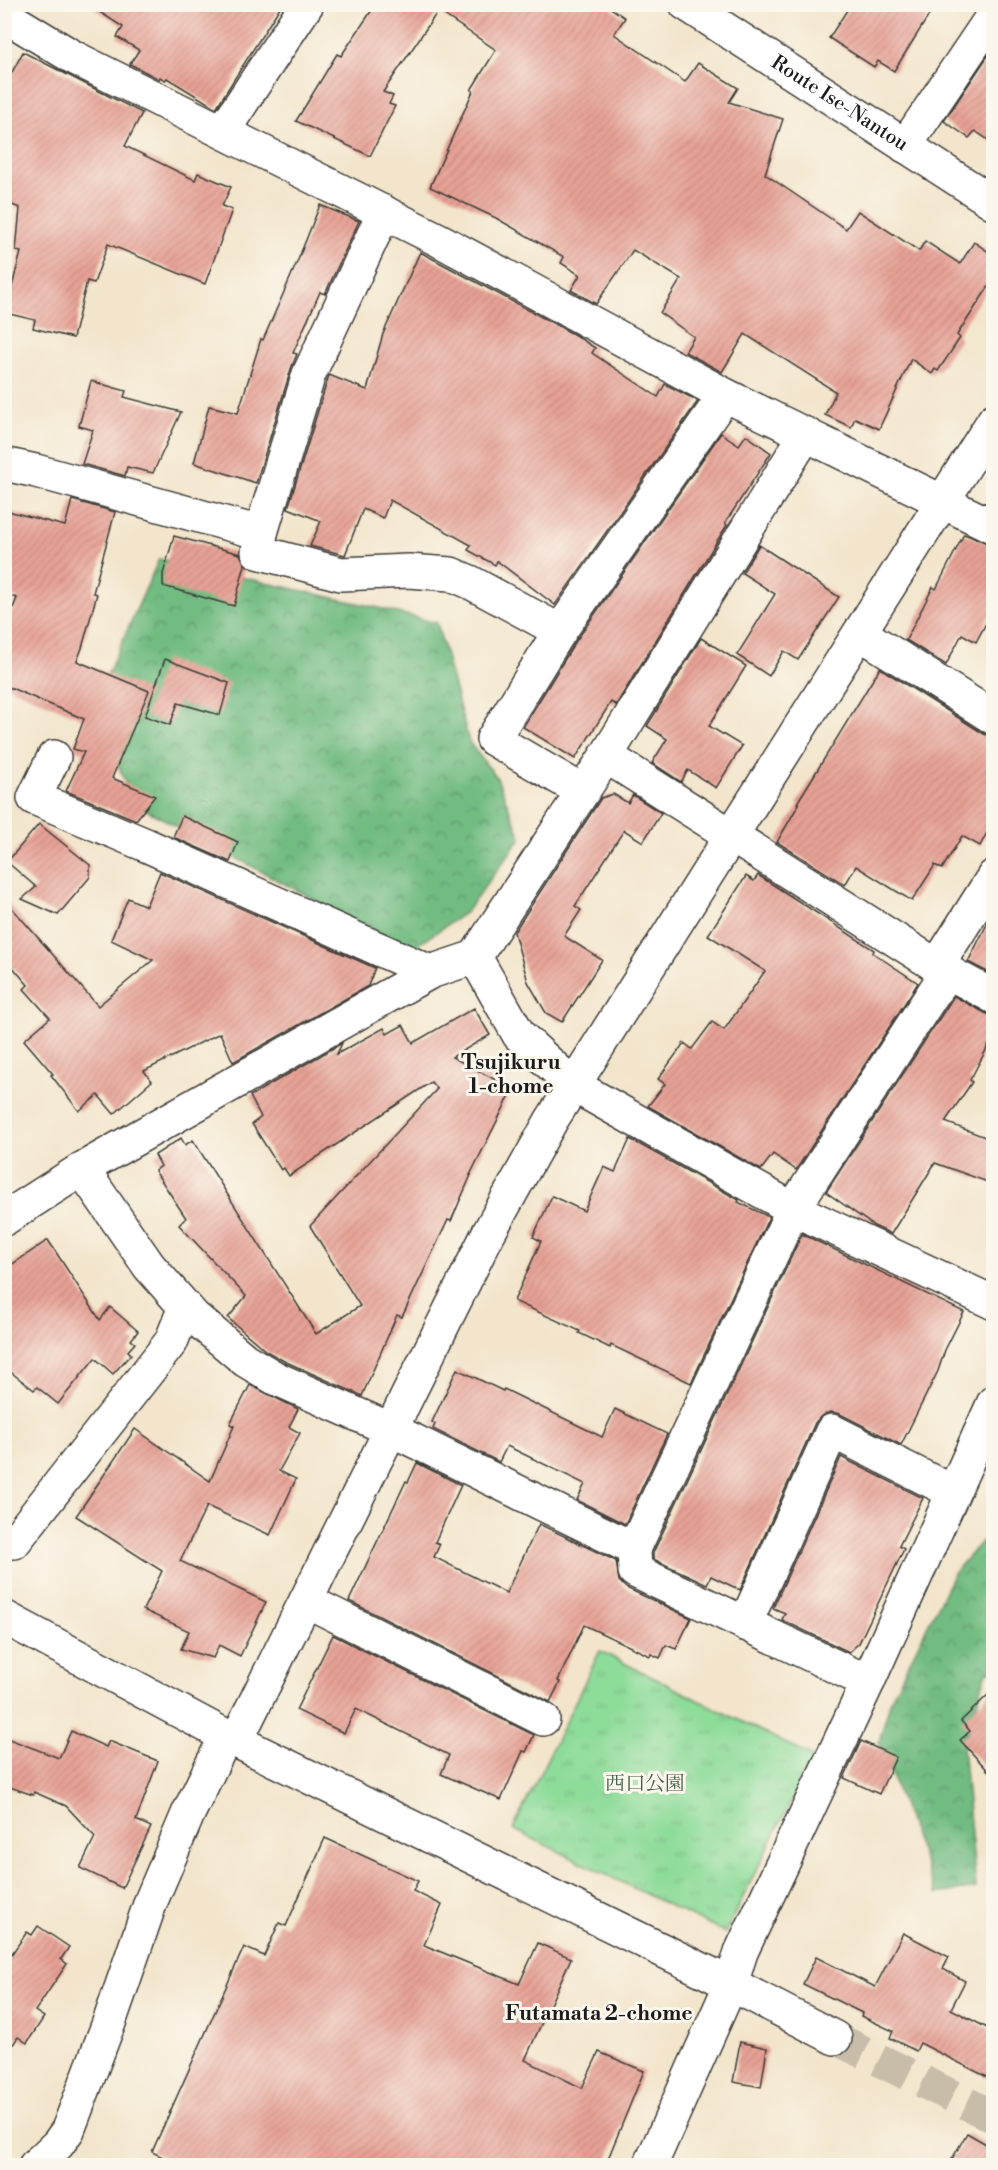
<svg xmlns="http://www.w3.org/2000/svg" width="998" height="2170" font-family="'Libre Bodoni','Noto Serif JP',serif">
	<defs>
		<pattern id="forest-crowns" width="20" height="18" patternUnits="userSpaceOnUse" patternTransform="scale(1.5)"><rect width="20" height="18" fill="#72bc82"/><path d="M2 6a3 3 0 1 1 6 0M12 15a3 3 0 1 1 6 0" fill="none" stroke="#5d986a"/></pattern>
		<pattern id="park-tufts" width="24" height="20" patternUnits="userSpaceOnUse" patternTransform="scale(1.5)"><rect width="24" height="20" fill="#8edc9a"/><path d="M3 7l-1-3M5 7V3M7 7l1-3M15 17l-1-3M17 17v-4M19 17l1-3" fill="none" stroke="#7abc84"/></pattern>
		<pattern id="building-hatch" width="6" height="6" patternUnits="userSpaceOnUse" patternTransform="scale(1.5)"><rect width="6" height="6" fill="#e7a195"/><path d="M-1 1l2-2M0 6l6-6M5 7l2-2" fill="none" stroke="#c68a80"/></pattern>
	</defs>
	<rect width="100%" height="100%" fill="#fbf7ec"/>
	<filter id="ink" filterUnits="userSpaceOnUse"><feTurbulence type="fractalNoise" baseFrequency=".0167" numOctaves="2"/><feDisplacementMap in="SourceGraphic" scale="12" xChannelSelector="R" yChannelSelector="G"/><feConvolveMatrix kernelMatrix="1 2 1 2 8 2 1 2 1" color-interpolation-filters="sRGB"/></filter>
	<filter id="wash" filterUnits="userSpaceOnUse"><feTurbulence type="fractalNoise" baseFrequency=".008" numOctaves="4" result="noise"/><feDisplacementMap in="SourceGraphic" scale="24" xChannelSelector="R" yChannelSelector="G"/><feGaussianBlur stdDeviation="1.35" result="paint"/><feColorMatrix in="noise" values="0 0 0 0 0 0 0 0 0 0 0 0 0 0 0 0 0 1.4 0 .05"/><feComposite in="paint" operator="in"/></filter>
	<g filter="url(#wash)">
		<rect width="100%" height="100%" fill="#f3e5cc"/>
		<g fill="url(#forest-crowns)" stroke="#476c4f" stroke-width="1.5">
			<path d="M159,559L375,607L437,623L469,742L497,778L521,838L466,912L413,948L390,940L135,804L93,707Z"/>
			<path d="M993,1528V1671H987L963,1747L976,1888L936,1894L879,1742L891,1699L954,1573Z"/>
		</g>
		<path fill="url(#park-tufts)" stroke="#557c5b" stroke-width="1.5" d="M600,1651L813,1757L725,1933L513,1829Z"/>
		<g id="blocks">
			<g fill="url(#building-hatch)">
				<path d="M87,4H282L216,108L167,78L165,80L160,77L159,79L130,64L139,50L117,37L123,27Z"/>
				<path d="M376,4H605L625,18L614,34L685,82L698,63L738,88L729,102L783,119L765,174L846,229L858,211L919,251L925,241L960,264L974,242L993,255V280L957,335L960,338L938,371L935,369L932,374L911,359L879,429L855,418L851,427L825,415L836,392L745,334L722,372L685,352L694,337L660,313L681,279L633,250L596,304L571,290L580,275L561,263L564,257L496,218L430,187L473,91L471,90L496,50L438,11L383,92L393,96L389,104L395,106L370,156L296,121L337,54L341,56Z"/>
				<path d="M851,4H936L894,71L878,61L874,67L829,38Z"/>
				<path d="M993,48V143L975,131L969,138L944,121Z"/>
				<path d="M23,52L142,113L125,146L195,180L198,173L231,187L222,206L232,210L205,284L108,244L94,283L87,281L73,338L33,328L35,320L5,313L21,252L16,251L20,208L4,202V87Z"/>
				<path d="M320,205L359,221L325,294L320,292L293,353L297,354L291,369L256,483L194,463L209,406L238,413L261,339L263,340L298,260Z"/>
				<path d="M420,252L575,335L595,348L592,353L658,397L665,384L698,401L555,605L497,561L495,565L468,550L471,545L390,500L383,518L363,509L345,555L310,546L321,521L288,508L329,375L367,390L383,334Z"/>
				<path d="M91,381L126,391L124,397L181,412L153,473L127,467L125,476L82,464L93,430L79,426Z"/>
				<path d="M721,433L739,445L746,435L771,453L725,523L727,525L616,705L611,702L575,759L523,727L576,641Z"/>
				<path d="M72,500L115,512L93,593L97,594L82,648L77,661L149,691L112,778L155,796L136,820L66,791L84,752L73,749L84,719L4,685V631L17,598L4,594V510L65,526Z"/>
				<path d="M964,534L993,545V610L976,642L962,634L946,665L906,640L933,587L936,589Z"/>
				<path d="M174,536L240,554L245,565L234,606L163,586V574Z"/>
				<path d="M759,545L839,597L798,660L784,651L769,676L737,655L775,594L742,573Z"/>
				<path d="M701,638L746,666L709,726L742,746L716,788L688,770L681,782L652,763L667,739L647,726Z"/>
				<path d="M165,659L229,683L220,715L178,703L170,725L145,716Z"/>
				<path d="M880,668L984,734L993,737V821L980,846L962,836L942,869L935,865L912,901L856,866L845,885L777,842L799,804L797,803Z"/>
				<path d="M613,794L628,803L633,795L661,813L643,842L624,830L575,906L581,910L564,936L602,960L562,1022L546,1013L528,982L514,932L601,798Z"/>
				<path d="M182,816L238,842L230,862L173,837Z"/>
				<path d="M39,824L90,865V877L58,915L22,899L36,887L7,862Z"/>
				<path d="M160,872L375,968L368,986L233,1062L220,1033L144,1071L152,1081L114,1114L98,1095L79,1111L51,1075L53,1074L24,1040L50,1018L24,989L28,985L4,957V899L98,1006L153,960L111,940L128,898L146,906Z"/>
				<path d="M758,875L874,950L873,953L918,983L796,1170L773,1154L761,1170L648,1106L665,1084L658,1079L684,1043L692,1049L712,1022L724,1030L765,971L708,935L746,876L754,881Z"/>
				<path d="M993,912V975L968,962Z"/>
				<path d="M954,996L985,1013L993,1016V1037L970,1080L972,1082L945,1122L993,1140V1184L935,1163L891,1234L874,1226L826,1192Z"/>
				<path d="M474,1008L490,1035L452,1057L513,1089L470,1175H471L451,1221L448,1220L402,1317L397,1315L362,1396L284,1361L266,1351L228,1318L246,1296L179,1225L186,1218L155,1171L161,1166L155,1155L181,1138L185,1145L193,1140L316,1334L360,1306L310,1226L437,1089L431,1082L289,1176L284,1168L281,1170L252,1124L261,1117L250,1096L342,1043L337,1054L384,1028L387,1034L403,1025L413,1043Z"/>
				<path d="M630,1139L739,1200L738,1202L769,1217L691,1383L611,1345L610,1348L579,1333L580,1331L514,1301L541,1241L533,1237L552,1196L584,1211L604,1167L615,1172Z"/>
				<path d="M802,1234L964,1312L945,1350L938,1371L901,1445L840,1414L830,1412L821,1416L815,1423L740,1590L711,1576L707,1584L653,1559V1553Z"/>
				<path d="M48,1240L100,1320L110,1307L138,1331L131,1340L135,1343L128,1351L131,1354L113,1374L95,1358L58,1404L37,1387L34,1390L4,1367V1270Z"/>
				<path d="M457,1369L503,1391L504,1389L602,1437L615,1409L667,1434L625,1524L577,1500L585,1484L507,1446L499,1462L433,1429L435,1424L432,1422Z"/>
				<path d="M250,1385L298,1409L289,1427L300,1433L279,1471L296,1479L270,1535L207,1506L180,1561L266,1602L240,1656L219,1645L213,1658L181,1649L189,1631L143,1610L162,1571L76,1516L135,1429L210,1481L234,1426L230,1424Z"/>
				<path d="M841,1457L923,1498L899,1546L904,1549L859,1643L849,1652L782,1620L785,1613L773,1608Z"/>
				<path d="M417,1463L461,1485L435,1542L440,1544L434,1557L506,1593L539,1524L616,1561L619,1581L626,1588L691,1618L676,1649L666,1645L660,1658L651,1654L650,1656L584,1625L558,1681L560,1682L550,1702L349,1601L406,1481L408,1482Z"/>
				<path d="M333,1635L534,1735L526,1752L523,1751L501,1800L441,1774L449,1755L356,1709L344,1733L296,1710Z"/>
				<path d="M993,1690V1776L960,1740L970,1731L961,1721Z"/>
				<path d="M71,1731L106,1747L109,1741L158,1761L136,1820L151,1827L122,1888L80,1868L95,1837L66,1806L34,1792L33,1795L4,1785V1737L59,1758Z"/>
				<path d="M861,1741L896,1757L879,1794L844,1778Z"/>
				<path d="M325,1838L418,1881L413,1891L442,1905L424,1945L519,1984L538,1943L571,1958L525,2060L582,2088L599,2052L644,2071L605,2166H181L152,2152L244,1947L264,1956L279,1923L286,1926Z"/>
				<path d="M38,1926L69,1947L61,1959L67,1964L35,2011L44,2017L27,2043L18,2037L4,2058V1965L27,1932L32,1935Z"/>
				<path d="M903,1933L949,1957L943,1969L965,1981L951,2009L993,2031V2080L920,2043L916,2051L890,2038L893,2031L861,2016L862,2013L803,1984L816,1957L875,1987Z"/>
				<path d="M740,2042L767,2048L761,2087L733,2082Z"/>
				<path d="M967,2133L993,2148V2166H948Z"/>
			</g>
		</g>
	</g>
	<g filter="url(#ink)">
		<use href="#blocks" fill-opacity="0" stroke="#3c3a36" stroke-width="1.5"/>
		<g fill="none" stroke-linecap="round" stroke-linejoin="round">
			<path stroke="#c8bda9" stroke-width="33" stroke-dasharray="33 16" stroke-linecap="butt" d="M835,2038L994,2117"/>
			<g stroke="#3c3a36" stroke-width="36">
				<g id="street">
					<path d="M4,15L73,57L439,240L725,395L994,527"/>
					<path d="M223,131L307,4"/>
					<path d="M905,146L994,14"/>
					<path d="M4,464L36,471L261,533L258,552L341,574L408,571L451,574L470,582L560,631"/>
					<path d="M261,533L309,374L384,212"/>
					<path d="M860,633L994,718"/>
					<path d="M606,756L937,966L994,997"/>
					<path d="M54,757L34,798L146,845L430,972"/>
					<path d="M582,791L493,739L560,631L725,395"/>
					<path d="M475,957L519,1035L573,1085L793,1209L994,1303"/>
					<path d="M937,966L994,876"/>
					<path d="M82,1169L149,1266L193,1316L245,1360L275,1378L392,1430L634,1549L635,1571L868,1682"/>
					<path d="M4,1219L82,1169L430,972L475,957L606,756L806,434"/>
					<path d="M14,1542L171,1342L185,1307"/>
					<path d="M634,1549L793,1209L947,972"/>
					<path d="M307,1601L543,1719"/>
					<path d="M745,1624L832,1431L953,1492"/>
					<path d="M35,2166L58,2144L68,2130L110,2020L151,1901L188,1814L226,1736"/>
					<path d="M650,2166L731,1984L741,1952L868,1682L994,1402"/>
				</g>
			</g>
			<g stroke="#3c3a36" stroke-width="36">
				<g id="secondary">
					<path d="M4,1617L226,1736L731,1984L835,2038"/>
					<path d="M236,1741L488,1234L551,1121L994,420"/>
				</g>
			</g>
			<g stroke="#3c3a36" stroke-width="36">
				<g id="primary">
					<path id="s1" d="M686,4L994,203"/>
				</g>
			</g>
			<use href="#street" stroke="#fff" stroke-width="33"/>
			<use href="#secondary" stroke="#fff" stroke-width="33"/>
			<use href="#primary" stroke="#fff" stroke-width="33"/>
		</g>
	</g>
	<g text-anchor="middle" dominant-baseline="central" stroke-width="6" stroke-linejoin="round" paint-order="stroke">
		<g font-size="20" fill="#1c1c1c" stroke="#fbf7ec">
			<text stroke="none"><textPath href="#s1" startOffset="183">Route Ise-Nantou</textPath></text>
		</g>
		<g font-size="20" fill="#445f48" stroke="#fbf7ec">
			<text x="645" y="1784">西口公園</text>
		</g>
		<g font-size="21" font-weight="bold" fill="#1c1c1c" stroke="#fbf7ec">
			<text x="511" y="1063">Tsujikuru<tspan x="511" dy="24">1-chome</tspan></text>
			<text x="599" y="2014">Futamata 2-chome</text>
		</g>
	</g>
	<rect width="998" height="2170" fill="none" stroke="#fbf7ec" stroke-width="24"/>
</svg>
